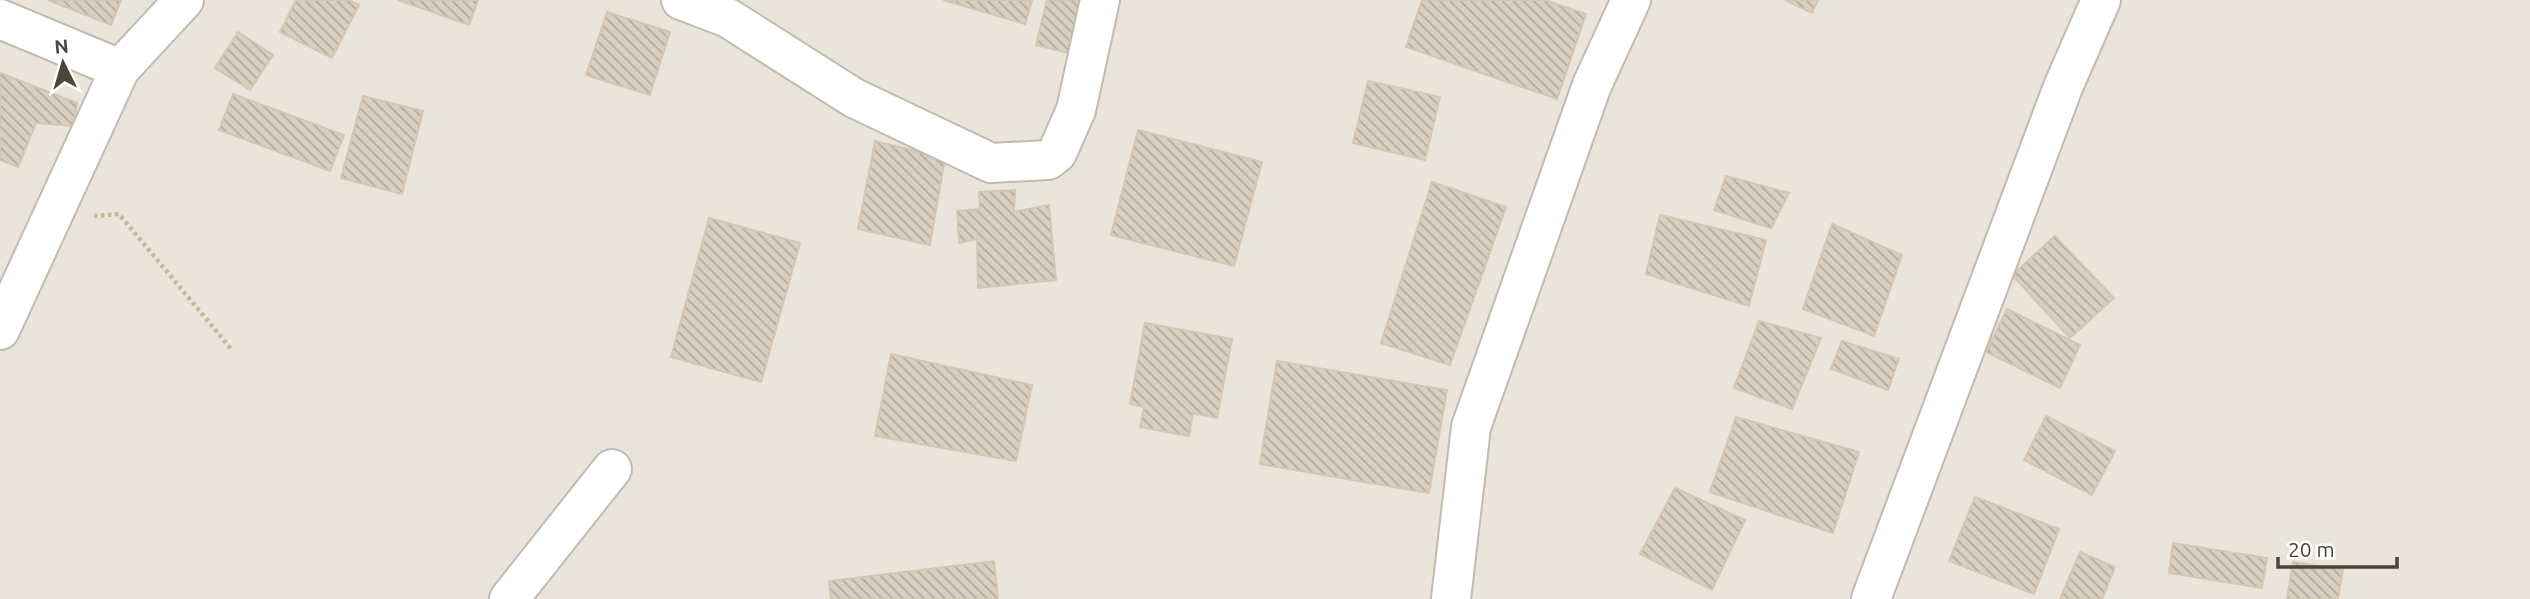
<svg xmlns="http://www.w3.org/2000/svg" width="2530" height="599" font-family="Ubuntu,sans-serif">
	<defs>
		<pattern id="building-back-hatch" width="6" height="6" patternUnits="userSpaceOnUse" patternTransform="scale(1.75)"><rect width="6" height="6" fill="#d8cfc1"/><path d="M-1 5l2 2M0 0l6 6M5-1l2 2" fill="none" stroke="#b1aa9e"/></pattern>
	</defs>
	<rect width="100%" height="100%" fill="#f6f3ec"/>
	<rect fill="#eae5da" x="0" y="0" width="2530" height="599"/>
	<g fill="url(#building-back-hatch)" stroke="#d3c7b4" stroke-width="2">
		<path d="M48,0H121L111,25Z"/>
		<path d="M296,0H349L359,5L332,58L280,32Z"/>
		<path d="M398,0H478L469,25Z"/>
		<path d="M943,0H1032L1025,24Z"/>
		<path d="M1047,0H1086L1073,54L1036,45Z"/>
		<path d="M1422,0H1545L1586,14L1557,99L1406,47Z"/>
		<path d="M1785,0H1818L1812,13Z"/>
		<path d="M607,12L670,32L650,95L586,75Z"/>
		<path d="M238,32L273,55L250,90L215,68Z"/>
		<path d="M0,73L77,103L74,126L36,123L18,167L0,160Z"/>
		<path d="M1368,81L1440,97L1425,160L1353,143Z"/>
		<path d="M233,94L344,135L330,171L219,130Z"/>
		<path d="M363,96L423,111L402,194L341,178Z"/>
		<path d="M1138,130L1262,162L1234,266L1111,235Z"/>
		<path d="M875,141L945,158L930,245L858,229Z"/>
		<path d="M1726,176L1789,193L1771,228L1714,210Z"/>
		<path d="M1432,182L1506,207L1450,365L1381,343Z"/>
		<path d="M1015,190L1014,212L1049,205L1056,280L978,288L977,239L959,243L957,211L980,209L979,192Z"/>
		<path d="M1660,215L1766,240L1749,306L1646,274Z"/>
		<path d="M709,218L800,243L761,382L671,357Z"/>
		<path d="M1832,224L1902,255L1874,336L1803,309Z"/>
		<path d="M2055,236L2114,298L2070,338L2012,275Z"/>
		<path d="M2007,309L2080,345L2060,388L1986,352Z"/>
		<path d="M1759,321L1821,338L1792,409L1734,388Z"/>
		<path d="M1145,323L1232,339L1217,418L1193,413L1189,436L1140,427L1144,407L1130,404Z"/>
		<path d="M1842,341L1899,359L1888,390L1831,369Z"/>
		<path d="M891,354L1032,385L1016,461L875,436Z"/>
		<path d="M1277,361L1447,390L1429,493L1260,464Z"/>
		<path d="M2046,416L2115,451L2092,495L2024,460Z"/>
		<path d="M1736,417L1859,452L1833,533L1710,492Z"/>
		<path d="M1675,488L1745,520L1712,590L1640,554Z"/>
		<path d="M1975,497L2059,529L2034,594L1949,561Z"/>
		<path d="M2173,543L2267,558L2262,588L2169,573Z"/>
		<path d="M2080,552L2115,567L2102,599H2060Z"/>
		<path d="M994,561L998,599H831L829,581Z"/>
		<path d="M2293,562L2343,570L2338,599H2287Z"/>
	</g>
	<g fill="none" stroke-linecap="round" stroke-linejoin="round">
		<g stroke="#c2bbae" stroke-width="42">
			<g id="minor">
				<path d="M681,0L728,18L854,98L991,163L1048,160L1057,153L1076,110L1100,0"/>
				<path d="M0,19L120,69"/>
				<path d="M0,330L120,69L184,0"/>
				<path d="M509,599L612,469"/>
				<path d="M1451,599L1471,427L1592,85L1631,0"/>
				<path d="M1871,599L2063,87L2101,0"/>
			</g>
		</g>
		<path stroke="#c4b79f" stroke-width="4.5" stroke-dasharray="3.5 3.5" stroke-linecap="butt" d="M94,216L119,214L232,350"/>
		<use href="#minor" stroke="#fff" stroke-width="38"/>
	</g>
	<g transform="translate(63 63) rotate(355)" stroke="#ffffff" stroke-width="5" paint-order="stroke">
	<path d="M0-5L12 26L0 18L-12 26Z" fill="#4b4439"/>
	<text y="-10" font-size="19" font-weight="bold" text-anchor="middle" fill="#4b4439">N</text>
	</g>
	<path d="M2278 557v10h119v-10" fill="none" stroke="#4b4439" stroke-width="3.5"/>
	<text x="2288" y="557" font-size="21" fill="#4b4439" stroke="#ffffff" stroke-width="5" paint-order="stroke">20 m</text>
</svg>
